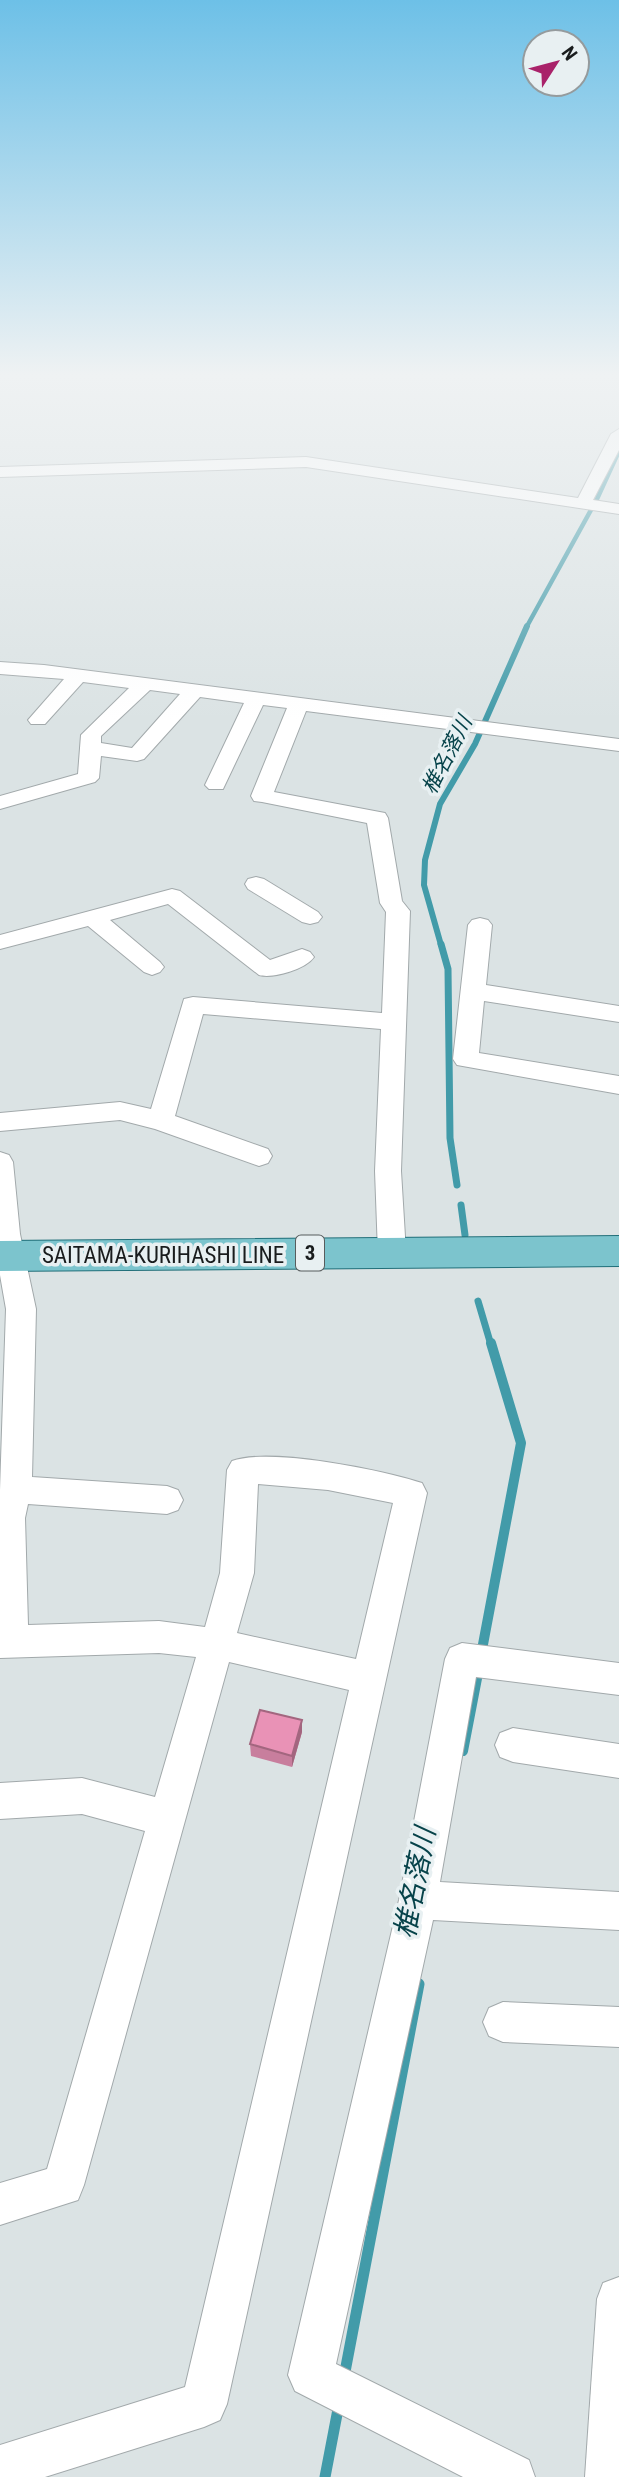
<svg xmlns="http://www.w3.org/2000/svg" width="619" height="2477" font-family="'Roboto Condensed','Noto Sans JP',sans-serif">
	<rect width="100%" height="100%" fill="#dbe3e4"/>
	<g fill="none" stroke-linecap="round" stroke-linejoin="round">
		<path stroke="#429ba9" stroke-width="4.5" d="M526,628L597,499L619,451"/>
		<path stroke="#429ba9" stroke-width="6" d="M441,945L424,885L425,860L440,804L475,744L527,626"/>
		<g stroke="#429ba9" stroke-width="7">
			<path d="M441,944L448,969L450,1138L457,1185"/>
			<path d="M461,1205L465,1235"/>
			<path d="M478,1301L491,1345"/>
		</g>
		<g stroke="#429ba9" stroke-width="10">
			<path d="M481,1655L521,1443L491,1343"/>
			<path d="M463,1751L479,1668"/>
		</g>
		<g stroke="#429ba9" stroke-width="11">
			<path d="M344,2377L419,1984"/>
			<path d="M325,2477L339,2404"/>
		</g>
		<g stroke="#a2a9ab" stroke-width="2">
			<g id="minor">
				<path d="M619,429V450L593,500L619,504V514L306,467L0,477V467L306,457L578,498L611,434Z"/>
				<path d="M0,662L44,665L619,739V751L306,711L274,792L385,813L388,818L402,901L410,911L401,1171L406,1253L402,1261L392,1264L382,1261L378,1253L375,1171L381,1029L203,1014L175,1116L268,1149L272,1156L268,1163L259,1166L155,1129L120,1120L0,1131V1113L120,1102L151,1109L184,999L193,997L382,1013L386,912L380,903L367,823L262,802L254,801L251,796L287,708L263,705L223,789H209L205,785L244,703L200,697L144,759L137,761L101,756L99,778L95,782L0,809V796L78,774L81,735L129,688L83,682L45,724H31L28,720L64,679L0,674ZM150,690L180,694L132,748L101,743V736Z"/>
				<path d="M256,877L264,879L318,912L322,917L318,922L310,924L302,922L248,889L245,884L248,879Z"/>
				<path d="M172,889L180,891L270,960L302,949L310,952L314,957C306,969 273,979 259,975L168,904L110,920L160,962L164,967L160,972L152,975L144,972L88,926L0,949V935Z"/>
				<path d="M480,918L488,920L492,925L486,985L619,1006V1022L484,1001L479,1053L619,1076V1094L457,1065L453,1059L468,925L472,920Z"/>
				<path d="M0,1152L9,1155L13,1162L20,1234L36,1309L32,1477L167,1486L178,1490L183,1500L178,1510L167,1514L28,1504L25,1518L28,1625L159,1621L205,1627L220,1573L227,1470L232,1461C269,1447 384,1470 422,1483L427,1493L227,2404L220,2420L204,2427L45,2477H0V2445L185,2387L349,1690L229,1662L84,2185L78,2200L0,2225V2183L47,2169L145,1831L82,1814L0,1819V1783L82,1778L155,1797L196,1657L159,1653L0,1658V1490L6,1309L0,1275ZM258,1484L328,1490L393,1503L356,1659L237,1633L254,1573Z"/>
				<path d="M462,1643L619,1663V1695L476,1677L440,1882L619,1892V1930L433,1920L336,2364L529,2460L535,2477H463L295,2391L288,2375L399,1900L445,1659L450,1648Z"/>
				<path d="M513,1728L619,1744V1778L513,1762L500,1757L495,1745L500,1733Z"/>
				<path d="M503,2002L619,2007V2047L503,2042L489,2036L483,2022L489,2008Z"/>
				<path d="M619,2277V2477H585L597,2299L603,2283Z"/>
			</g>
		</g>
		<g stroke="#216f79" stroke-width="2">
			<path id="primary" d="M619,1236V1266L0,1271V1241Z"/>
		</g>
		<use href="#minor" fill="#fff" fill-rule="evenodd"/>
		<use href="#primary" fill="#7cc4cd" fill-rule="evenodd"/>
	</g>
	<path fill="#c87e9d" d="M302,1732L292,1767L251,1756L250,1744Z"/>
	<path fill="#a3667f" d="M302,1720V1732L292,1767V1756Z"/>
	<path fill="#e992b6" stroke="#a3667f" stroke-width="2" d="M260,1710L302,1720L292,1756L250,1744Z"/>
	<linearGradient id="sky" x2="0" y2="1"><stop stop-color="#6dc0e7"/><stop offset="0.52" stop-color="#eff2f3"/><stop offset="1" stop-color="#eff2f3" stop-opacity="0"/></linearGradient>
	<rect width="619" height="721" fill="url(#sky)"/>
	<g text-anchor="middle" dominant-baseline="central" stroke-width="7" stroke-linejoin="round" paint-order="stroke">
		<g font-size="21" font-style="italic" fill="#07434a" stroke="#e8f0f2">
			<text transform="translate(447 755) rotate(-63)">椎名落川</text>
		</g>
		<rect fill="#e8f0f2" stroke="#575c5d" stroke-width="2" x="296" y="1235.5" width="28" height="35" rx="5"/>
		<g font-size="21" font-weight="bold" fill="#191c1d">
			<text x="310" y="1253">3</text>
		</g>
		<g font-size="23" fill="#191c1d" stroke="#e8f0f2">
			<text x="163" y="1255">SAITAMA-KURIHASHI LINE</text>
		</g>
		<g font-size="28" font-style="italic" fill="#07434a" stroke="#e8f0f2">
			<text transform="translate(415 1883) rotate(-79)">椎名落川</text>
		</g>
	</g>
	<g transform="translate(556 63) rotate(54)"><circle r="33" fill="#e8f0f2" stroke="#959b9d" stroke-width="2"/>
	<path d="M0-5L12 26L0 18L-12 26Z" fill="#a9226a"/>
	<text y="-10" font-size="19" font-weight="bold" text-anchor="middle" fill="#191c1d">N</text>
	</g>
</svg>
